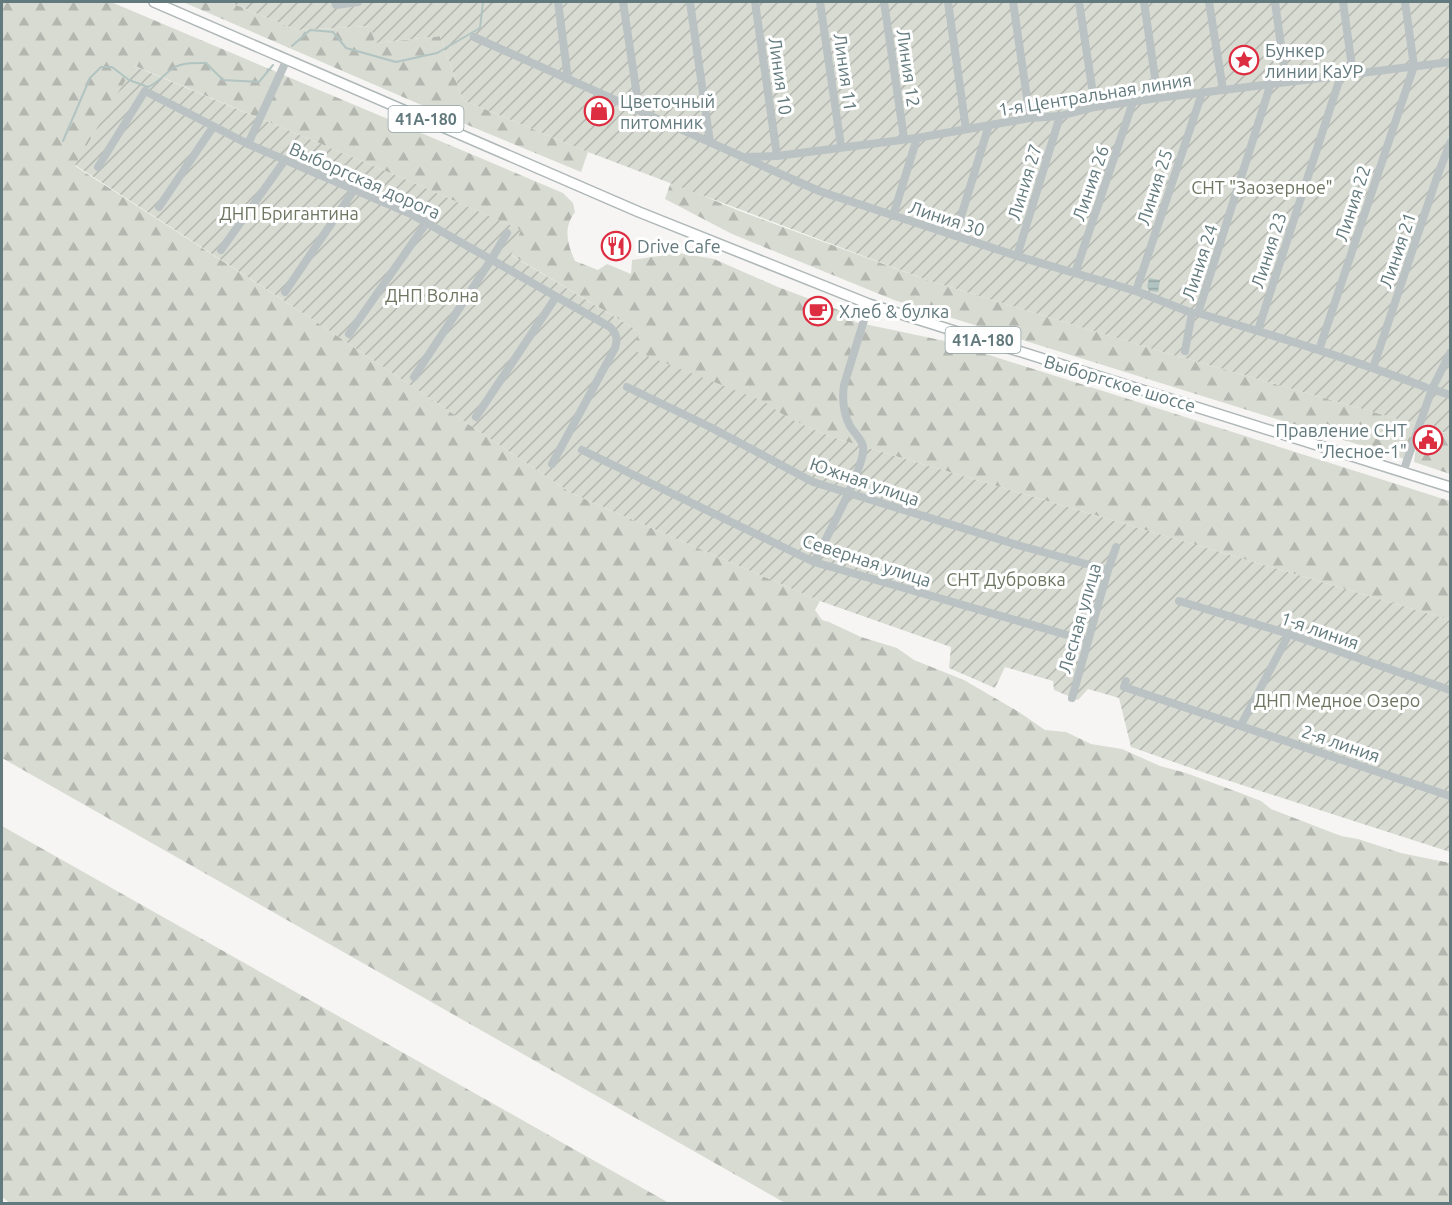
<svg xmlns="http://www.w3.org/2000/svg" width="1452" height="1205" font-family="Ubuntu,sans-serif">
	<defs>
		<pattern id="forest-firs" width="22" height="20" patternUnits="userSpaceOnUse" patternTransform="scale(1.5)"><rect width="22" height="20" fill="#d8dbd2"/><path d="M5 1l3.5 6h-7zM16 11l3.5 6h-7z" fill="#b3b7b0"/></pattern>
		<pattern id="garden-furrows" width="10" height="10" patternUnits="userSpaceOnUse" patternTransform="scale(1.5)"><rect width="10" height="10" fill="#d8dbd2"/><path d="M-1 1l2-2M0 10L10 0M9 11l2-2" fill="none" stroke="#b3b7b0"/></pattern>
		<pattern id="water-rules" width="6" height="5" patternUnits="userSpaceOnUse" patternTransform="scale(1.5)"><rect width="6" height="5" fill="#b2c4c2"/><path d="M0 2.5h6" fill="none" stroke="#94a4a3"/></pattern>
	</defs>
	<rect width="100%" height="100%" fill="#f6f5f3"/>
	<g fill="url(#forest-firs)">
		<path d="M2,2H111L563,193L573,203L575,212C563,228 567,243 575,261L598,270L607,264L631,274L632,260L679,253L714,259L778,287L849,314L855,322L945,341L1450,501V620L841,440C813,430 788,420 764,402L631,350L640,332L510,254L520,230L407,180L135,66L75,166L309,317L571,493L820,601L815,610L822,620L829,622L861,637L897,648L914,660L964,680L1019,712L1045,730L1066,732L1091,744L1122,749L1160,766L1186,773L1235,791L1261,801L1271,809L1341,836L1358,839L1401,853L1450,863V1203H785L2,758Z"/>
		<path d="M183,2H229L297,30L372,26L375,43L440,36L463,100L588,152L581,172L470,126Z"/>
		<path d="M671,182L737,210L927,280L1153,349L1419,425L1408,460L894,300L732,234L665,199Z"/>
		<path d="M1442,432L1450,434V474L1414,462L1416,448L1433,451Z"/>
		<path d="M2,826L669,1203H10L2,1197Z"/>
	</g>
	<g fill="url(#garden-furrows)">
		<path d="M229,2H1450V434L1153,349L927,280L588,152L463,100L440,36L375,43L371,26L297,30Z"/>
		<path d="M134,66L407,180L521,230L511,255L640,332L632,350L765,402C788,420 813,430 841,440L1450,620V852L1208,774L1131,747L1119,698L1088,689L1078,700L1054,690L1053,681L1005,667L995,688L949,668L951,647L820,601L571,493L309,317L75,165Z"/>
	</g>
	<path fill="url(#water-rules)" d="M1149,278L1160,280L1158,292L1150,291L1147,287Z"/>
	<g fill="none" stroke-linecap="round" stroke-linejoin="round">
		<g stroke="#b2c4c2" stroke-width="2">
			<path d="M292,46L310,30L333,32L346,48L396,62L437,53L480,28L483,2"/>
			<path d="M63,141L90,78L101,67H112L129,80L148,87C157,83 161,78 168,72C178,62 193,63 206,63L223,80L259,82L273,65"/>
		</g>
		<g stroke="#afb7b8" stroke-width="12">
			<path id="major" d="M154,2L639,212L869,304L1450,487"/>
		</g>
		<g stroke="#bbc2c3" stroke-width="8">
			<path d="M335,2L336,5L358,2"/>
			<path d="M558,2L568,79"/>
			<path d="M623,2L639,109"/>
			<path d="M690,2L710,142"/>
			<path d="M755,2L777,156"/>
			<path d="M820,2L841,146"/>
			<path d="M884,2L904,138"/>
			<path d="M948,2L966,129"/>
			<path d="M1013,2L1030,118"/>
			<path d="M1079,2L1095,107"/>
			<path d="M1144,2L1158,98"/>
			<path d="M1209,2L1223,90"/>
			<path d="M1275,2L1286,82"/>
			<path d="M1343,2L1353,74"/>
			<path d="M474,37L819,191L1017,256L1136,291L1192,313H1198C1275,336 1351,359 1425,387"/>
			<path d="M248,144L287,59"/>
			<path d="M745,157L777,156L917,138L1030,118L1060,116L1095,107L1158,98L1450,62"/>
			<path d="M98,167L145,91L248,144L411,214L610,327C617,334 618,339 615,348L552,464"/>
			<path d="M159,207L213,127"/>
			<path d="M893,216L917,138"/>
			<path d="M955,236L989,125"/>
			<path d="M221,250L285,160"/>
			<path d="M1017,256L1060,116"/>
			<path d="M1075,273L1133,102"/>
			<path d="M1136,291L1202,93"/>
			<path d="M285,292L354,190"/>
			<path d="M1198,313L1271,83"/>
			<path d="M1258,330L1341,75"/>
			<path d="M349,334L427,222"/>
			<path d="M1319,350L1414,66L1405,2"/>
			<path d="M1185,351L1192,313"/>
			<path d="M1373,368L1437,177L1450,143"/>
			<path d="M414,377L491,260L507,233"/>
			<path d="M627,387L710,427L813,482L1021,546L1108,570"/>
			<path d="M1432,389L1450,395"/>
			<path d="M476,417L556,297"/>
			<path d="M582,450L814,562L1088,641"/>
			<path d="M1403,472L1432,389L1450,353"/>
			<path d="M814,562C824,542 867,464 863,446C861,438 854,433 850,426C843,413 842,399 844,385L869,304"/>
			<path d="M1179,601L1289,634L1450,690"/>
			<path d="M1126,681L1124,687L1450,796"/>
			<path d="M1072,698L1108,570L1116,547"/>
			<path d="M1241,725L1289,634"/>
		</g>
		<use href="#major" stroke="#fff" stroke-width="9"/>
	</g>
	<defs>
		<g id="sight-ring" transform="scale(1.5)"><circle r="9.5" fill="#fff" stroke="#dd2d41" stroke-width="1.5"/><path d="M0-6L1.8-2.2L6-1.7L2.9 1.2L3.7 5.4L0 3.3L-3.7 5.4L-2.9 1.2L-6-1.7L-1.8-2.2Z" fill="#dd2d41"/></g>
		<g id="shop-ring" transform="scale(1.5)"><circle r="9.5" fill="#fff" stroke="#dd2d41" stroke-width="1.5"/><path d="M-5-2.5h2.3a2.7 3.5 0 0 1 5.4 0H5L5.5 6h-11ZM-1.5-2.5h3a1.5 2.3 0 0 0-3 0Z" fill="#dd2d41"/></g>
		<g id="restaurant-ring" transform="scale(1.5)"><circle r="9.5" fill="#fff" stroke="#dd2d41" stroke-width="1.5"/><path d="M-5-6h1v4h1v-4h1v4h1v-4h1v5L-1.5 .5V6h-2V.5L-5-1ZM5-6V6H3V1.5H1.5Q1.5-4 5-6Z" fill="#dd2d41"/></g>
		<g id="cafe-ring" transform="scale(1.5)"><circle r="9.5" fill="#fff" stroke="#dd2d41" stroke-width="1.5"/><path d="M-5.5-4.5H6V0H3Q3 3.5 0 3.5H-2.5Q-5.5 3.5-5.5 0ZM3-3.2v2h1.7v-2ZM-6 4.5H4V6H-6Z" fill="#dd2d41"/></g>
		<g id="civic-ring" transform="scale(1.5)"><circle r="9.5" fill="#fff" stroke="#dd2d41" stroke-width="1.5"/><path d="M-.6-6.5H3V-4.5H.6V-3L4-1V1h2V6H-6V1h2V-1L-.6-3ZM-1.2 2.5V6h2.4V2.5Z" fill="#dd2d41"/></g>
	</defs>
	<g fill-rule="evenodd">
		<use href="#sight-ring" x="1244" y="60"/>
		<use href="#shop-ring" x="599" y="111"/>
		<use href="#restaurant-ring" x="616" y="246"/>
		<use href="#cafe-ring" x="818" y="311"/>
		<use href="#civic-ring" x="1428" y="440"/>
	</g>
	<g text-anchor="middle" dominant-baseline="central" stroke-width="6" stroke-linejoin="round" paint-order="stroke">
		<g fill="#fff" stroke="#91a2a4" stroke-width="1.5">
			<rect x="388.5" y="106" width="75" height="26" rx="4.5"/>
			<rect x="945.5" y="327" width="75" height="26" rx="4.5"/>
		</g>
		<g font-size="16" font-weight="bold" fill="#627a7d">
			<text x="426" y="119">41А-180</text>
			<text x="983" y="340">41А-180</text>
		</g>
		<g font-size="18" fill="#627a7d" stroke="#fff" text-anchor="start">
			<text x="1265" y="50">Бункер<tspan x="1265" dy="21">линии КаУР</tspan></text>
			<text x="620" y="101">Цветочный<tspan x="620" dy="21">питомник</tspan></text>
			<text x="637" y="246">Drive Cafe</text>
			<text x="839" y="311">Хлеб &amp; булка</text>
			<text x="1407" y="430" text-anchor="end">Правление СНТ<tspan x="1407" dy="21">"Лесное-1"</tspan></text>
		</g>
		<g font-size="18" fill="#627a7d" stroke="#fff">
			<text transform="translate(909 68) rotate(82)">Линия 12</text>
			<text transform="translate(846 72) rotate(82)">Линия 11</text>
			<text transform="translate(781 76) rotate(82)">Линия 10</text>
			<text transform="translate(1095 94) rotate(-9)">1-я Центральная линия</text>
			<text transform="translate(365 180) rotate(24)">Выборгская дорога</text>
			<text transform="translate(1024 182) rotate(-73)">Линия 27</text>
			<text transform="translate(1090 183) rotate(-71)">Линия 26</text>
			<text transform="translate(1154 187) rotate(-72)">Линия 25</text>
			<text transform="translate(1352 203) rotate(-72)">Линия 22</text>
			<text transform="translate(947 218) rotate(18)">Линия 30</text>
			<text transform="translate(1268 250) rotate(-72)">Линия 23</text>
			<text transform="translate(1397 250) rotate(-71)">Линия 21</text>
			<text transform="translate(1199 262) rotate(-72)">Линия 24</text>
			<text transform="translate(1120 383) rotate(17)">Выборгское шоссе</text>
			<text transform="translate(865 481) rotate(19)">Южная улица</text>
			<text transform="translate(867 560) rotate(18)">Северная улица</text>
			<text transform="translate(1079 618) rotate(-74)">Лесная улица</text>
			<text transform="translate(1320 630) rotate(19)">1-я линия</text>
			<text transform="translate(1341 743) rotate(19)">2-я линия</text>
		</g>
		<g font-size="18" fill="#6c7661" stroke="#fff">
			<text x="1262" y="187">СНТ "Заозерное"</text>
			<text x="289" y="213">ДНП Бригантина</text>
			<text x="432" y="295">ДНП Волна</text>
			<text x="1006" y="579">СНТ Дубровка</text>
			<text x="1337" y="700">ДНП Медное Озеро</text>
		</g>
	</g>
	<rect width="1452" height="1205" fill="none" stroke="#627a7d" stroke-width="6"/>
</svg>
